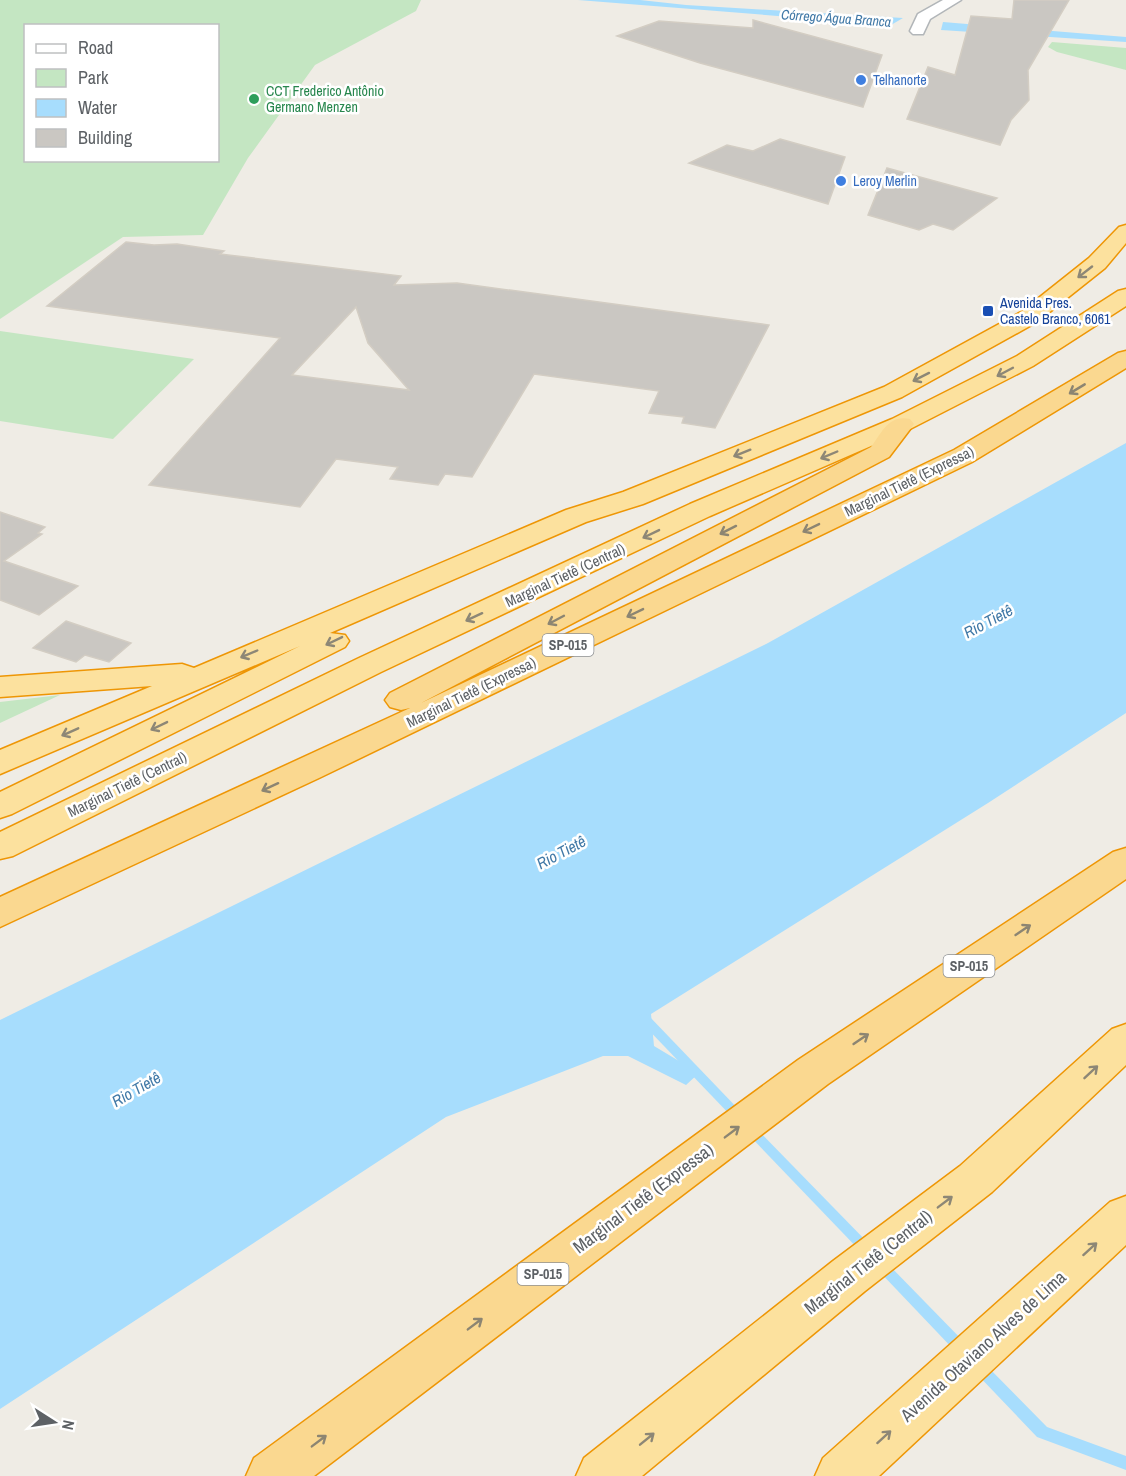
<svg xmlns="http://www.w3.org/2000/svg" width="1126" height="1476" font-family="'Archivo Narrow',sans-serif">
	<rect width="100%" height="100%" fill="#efece5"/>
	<g fill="#c4e6c2" fill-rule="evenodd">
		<path d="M0,0H421L416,11L315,65L248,158L203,235L123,237L0,319ZM26,26H218V160H26Z"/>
		<path d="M1052,42L1126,48V70L1057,52L1048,47Z"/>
		<path d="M0,331L194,359L113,439L0,421Z"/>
		<path d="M60,695L0,723V702Z"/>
	</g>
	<g fill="#a7ddfd">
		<path d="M578,0H640L686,5L903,18L891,25Z"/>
		<path d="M943,22L1126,37V42L941,30Z"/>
		<path d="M1126,443V713L988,803L651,1014L654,1046L699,1073L686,1085L628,1056H603L446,1117L0,1409V1020L768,643Z"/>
	</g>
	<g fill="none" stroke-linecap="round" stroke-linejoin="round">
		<g fill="#a7ddfd" fill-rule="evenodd">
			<path d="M644,1014L648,1015L743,1114L745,1117L743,1120L739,1122L735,1120L640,1021L639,1018L640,1015Z"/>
			<path d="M750,1124L754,1126L872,1247L874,1251L872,1255L868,1257L864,1255L746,1132L744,1129L746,1126Z"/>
			<path d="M881,1259L885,1261L966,1344L968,1348L966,1352L961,1354L956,1352L877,1269L875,1265L877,1261Z"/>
			<path d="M979,1361L984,1363L1047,1427L1126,1456V1470L1037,1437L974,1371L972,1367L974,1363Z"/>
		</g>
	</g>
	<g fill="#cac7c2" stroke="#d3cdc3" stroke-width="1.5" fill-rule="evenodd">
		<path d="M1014,0H1069L1028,70L1029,100L1011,120L1000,145L907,119L928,67L955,75L971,16L1012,19Z"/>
		<path d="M753,20L882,55L863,107L700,63L617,36L659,21L753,28Z"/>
		<path d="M780,139L845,157L828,204L689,163L727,145L753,151Z"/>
		<path d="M887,168L997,198L953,230L933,224L919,230L868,215Z"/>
		<path d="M126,242L154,245L177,244L224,251L220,254L401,276L394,285L457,283L769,325L715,428L682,423L684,417L649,413L659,391L534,374L472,477L445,474L438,485L390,479L398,467L336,459L300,507L149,485L280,338L47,306ZM356,307L368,343L409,390L292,375Z"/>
		<path d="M0,512L45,527L38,533L42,534L4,561L78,586L39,615L0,600Z"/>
		<path d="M66,621L131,643L109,662L85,655L76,662L33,648Z"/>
	</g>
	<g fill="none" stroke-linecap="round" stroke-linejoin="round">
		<g stroke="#b2b6b9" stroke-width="3">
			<path id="minor" d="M943,0H961L930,19L923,34H913L910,31L918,14Z"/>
		</g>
		<g stroke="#ee9605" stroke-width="3">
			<g id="trunk">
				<path d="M1126,225V243L1105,268L1037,322L902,397L643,504L586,522L330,633L345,635L349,641L345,647L12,814L0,818V792L300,646L0,774V750L152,686L0,697V677L182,664L194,668L566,510L623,492L884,387L1021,312L1089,258L1119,227Z"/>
				<path d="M1126,289V306L1033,366L910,429L710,516L381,672L13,856L0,859V832L359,658L690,504L892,419L1017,356L1118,291Z"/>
				<path d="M1126,1024V1065L992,1192L865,1291L642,1476H576L584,1458L833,1261L960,1166L1112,1029Z"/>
				<path d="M1126,1196V1245L879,1476H815L823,1458L1110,1202Z"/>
			</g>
		</g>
		<g stroke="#ee9605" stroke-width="3">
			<g id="motorway">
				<path d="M1126,351V368L972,462L319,778L0,927V897L410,708L401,710L390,707L385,700L390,693L871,447C882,432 889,414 910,419L914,424L889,457L421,703L954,450L1118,353Z"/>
				<path d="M1126,848V879L828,1084L314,1476H246L254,1458L798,1060L1113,852Z"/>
			</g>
		</g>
		<use href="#minor" fill="#fff" fill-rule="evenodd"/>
		<use href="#trunk" fill="#fce19e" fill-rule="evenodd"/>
		<use href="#motorway" fill="#fad890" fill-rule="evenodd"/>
	</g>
	<defs><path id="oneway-shaft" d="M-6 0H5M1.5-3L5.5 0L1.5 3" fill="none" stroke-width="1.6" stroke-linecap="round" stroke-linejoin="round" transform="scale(1.5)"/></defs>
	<g stroke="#8d8776">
		<use href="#oneway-shaft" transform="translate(1085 272) rotate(142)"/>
		<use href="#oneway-shaft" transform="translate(1005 372) rotate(152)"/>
		<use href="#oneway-shaft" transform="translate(921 377) rotate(153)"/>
		<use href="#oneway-shaft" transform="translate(742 453) rotate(158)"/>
		<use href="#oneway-shaft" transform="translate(829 455) rotate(157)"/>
		<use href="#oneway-shaft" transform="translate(651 534) rotate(154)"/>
		<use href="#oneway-shaft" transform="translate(474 617) rotate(155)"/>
		<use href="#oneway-shaft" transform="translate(334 641) rotate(154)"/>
		<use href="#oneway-shaft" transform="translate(249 654) rotate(157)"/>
		<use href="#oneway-shaft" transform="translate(159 726) rotate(154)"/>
		<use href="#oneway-shaft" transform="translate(70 732) rotate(156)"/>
		<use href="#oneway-shaft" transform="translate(1091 1072) rotate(-43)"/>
		<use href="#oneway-shaft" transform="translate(945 1202) rotate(-37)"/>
		<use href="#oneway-shaft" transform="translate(1090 1249) rotate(-42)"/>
		<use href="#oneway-shaft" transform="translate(884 1437) rotate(-42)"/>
		<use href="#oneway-shaft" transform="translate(647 1439) rotate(-39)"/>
	</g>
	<g stroke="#8c8572">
		<use href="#oneway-shaft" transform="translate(1077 389) rotate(149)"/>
		<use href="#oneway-shaft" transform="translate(811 528) rotate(154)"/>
		<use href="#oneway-shaft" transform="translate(728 530) rotate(153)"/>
		<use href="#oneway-shaft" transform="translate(635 613) rotate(154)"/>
		<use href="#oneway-shaft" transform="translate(556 620) rotate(152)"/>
		<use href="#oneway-shaft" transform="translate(270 787) rotate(155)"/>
		<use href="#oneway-shaft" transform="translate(1023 930) rotate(-34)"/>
		<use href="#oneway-shaft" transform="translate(861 1039) rotate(-34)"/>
		<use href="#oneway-shaft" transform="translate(732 1132) rotate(-37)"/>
		<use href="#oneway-shaft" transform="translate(475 1324) rotate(-37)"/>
		<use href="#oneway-shaft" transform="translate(319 1441) rotate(-37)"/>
	</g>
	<g fill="#3f7fe0" stroke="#fff" stroke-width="2">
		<circle cx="861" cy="80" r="6"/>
		<circle cx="841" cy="181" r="6"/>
	</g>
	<circle fill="#2e9e5b" stroke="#fff" stroke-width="2" cx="254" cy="99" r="6"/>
	<rect fill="#1a4fb4" stroke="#fff" stroke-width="2" x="982" y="305" width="12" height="12" rx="3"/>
	<g text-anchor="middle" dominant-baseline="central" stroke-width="5" stroke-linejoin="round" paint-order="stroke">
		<g font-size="14" font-style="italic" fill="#4179a7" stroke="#fff">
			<text transform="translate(836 18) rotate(4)">Córrego Água Branca</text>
		</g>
		<g font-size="14" fill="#366cbe" stroke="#fff" text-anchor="start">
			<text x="873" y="80">Telhanorte</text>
			<text x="853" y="181">Leroy Merlin</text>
		</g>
		<g font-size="14" fill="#27864d" stroke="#fff" text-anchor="start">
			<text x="266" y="91">CCT Frederico Antônio<tspan x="266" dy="16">Germano Menzen</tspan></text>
		</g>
		<g font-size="14" fill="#164399" stroke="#fff" text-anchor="start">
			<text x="1000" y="303">Avenida Pres.<tspan x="1000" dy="16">Castelo Branco, 6061</tspan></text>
		</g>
		<g fill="#fff" stroke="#8e9093" stroke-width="1.5">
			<rect x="542.5" y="634" width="51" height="22" rx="4.5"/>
			<rect x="943.5" y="955" width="51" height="22" rx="4.5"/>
			<rect x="517.5" y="1263" width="51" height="22" rx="4.5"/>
		</g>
		<g font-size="14" font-weight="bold" fill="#5d6165">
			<text x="568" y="645">SP-015</text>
			<text x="969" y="966">SP-015</text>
			<text x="543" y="1274">SP-015</text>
		</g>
		<g font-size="15" fill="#5d6165" stroke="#fff">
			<text transform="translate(909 481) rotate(-26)">Marginal Tietê (Expressa)</text>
			<text transform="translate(565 575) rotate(-25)">Marginal Tietê (Central)</text>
			<text transform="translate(471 692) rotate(-26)">Marginal Tietê (Expressa)</text>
			<text transform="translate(127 784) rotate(-26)">Marginal Tietê (Central)</text>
		</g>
		<g font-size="16" font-style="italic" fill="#4179a7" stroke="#fff">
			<text transform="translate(988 621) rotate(-28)">Rio Tietê</text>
			<text transform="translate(561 852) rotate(-28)">Rio Tietê</text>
			<text transform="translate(136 1089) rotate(-30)">Rio Tietê</text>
		</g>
		<g font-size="18" fill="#5d6165" stroke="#fff">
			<text transform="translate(643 1198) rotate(-37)">Marginal Tietê (Expressa)</text>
			<text transform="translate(868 1262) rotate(-38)">Marginal Tietê (Central)</text>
			<text transform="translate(983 1346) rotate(-42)">Avenida Otaviano Alves de Lima</text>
		</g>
	</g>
	<rect x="24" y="24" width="195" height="138" fill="#ffffff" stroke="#bec0c1" stroke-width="1.5"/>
	<rect x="36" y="44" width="30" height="9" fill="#ffffff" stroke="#bec0c1" stroke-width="1.5"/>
	<text x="78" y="54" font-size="18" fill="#5d6165">Road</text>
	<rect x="36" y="69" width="30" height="18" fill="#c4e6c2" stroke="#bec0c1" stroke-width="1.5"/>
	<text x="78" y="84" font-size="18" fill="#5d6165">Park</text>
	<rect x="36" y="99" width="30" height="18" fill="#a7ddfd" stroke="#bec0c1" stroke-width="1.5"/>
	<text x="78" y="114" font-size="18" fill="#5d6165">Water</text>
	<rect x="36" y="129" width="30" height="18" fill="#cac7c2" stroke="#bec0c1" stroke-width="1.5"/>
	<text x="78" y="144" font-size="18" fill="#5d6165">Building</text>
	<g transform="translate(54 1422) rotate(102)" stroke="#ffffff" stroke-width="4.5" paint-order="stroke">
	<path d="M0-4.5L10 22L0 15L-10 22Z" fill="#5d6165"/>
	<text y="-9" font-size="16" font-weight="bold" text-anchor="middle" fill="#5d6165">N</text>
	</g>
</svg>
